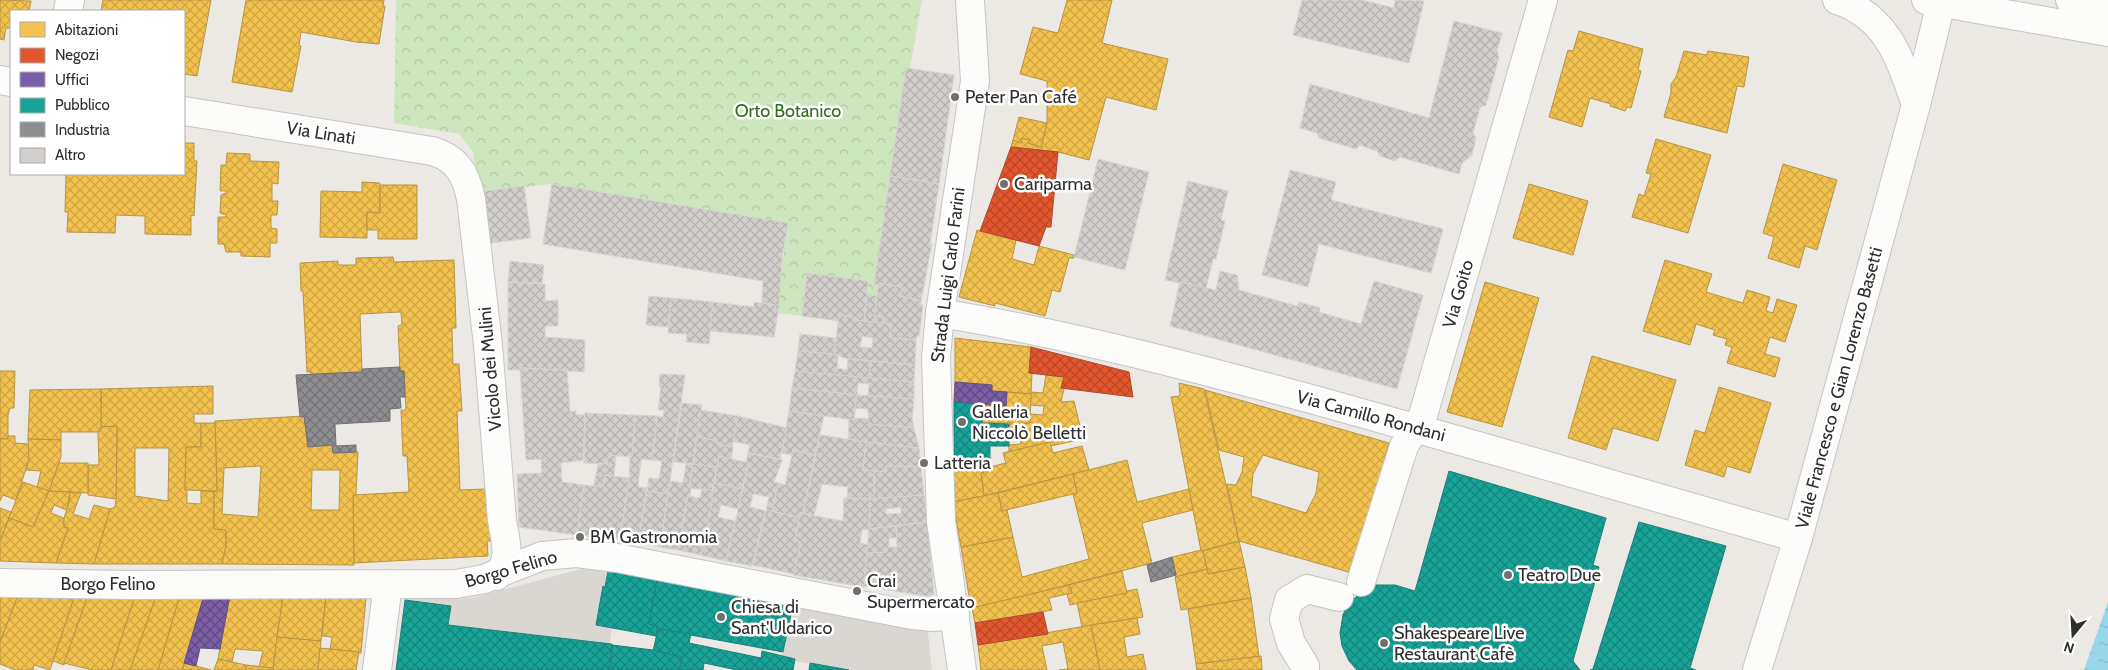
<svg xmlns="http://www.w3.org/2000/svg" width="2108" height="670" font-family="Cabin,sans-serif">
	<defs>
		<pattern id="park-crowns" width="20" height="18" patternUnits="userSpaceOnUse" patternTransform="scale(1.25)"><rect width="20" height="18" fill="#cee6be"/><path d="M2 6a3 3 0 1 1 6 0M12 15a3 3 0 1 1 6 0" fill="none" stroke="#b1c6a4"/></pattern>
		<pattern id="water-ripples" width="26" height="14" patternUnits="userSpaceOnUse" patternTransform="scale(1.25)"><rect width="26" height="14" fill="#99d6ec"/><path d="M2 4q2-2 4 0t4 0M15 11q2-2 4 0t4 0" fill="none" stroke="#84b8cb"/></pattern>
		<pattern id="homes-cross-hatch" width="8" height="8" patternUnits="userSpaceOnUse" patternTransform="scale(1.25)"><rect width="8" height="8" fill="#f2c14e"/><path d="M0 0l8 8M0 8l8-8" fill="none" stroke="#d0a644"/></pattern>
		<pattern id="shops-cross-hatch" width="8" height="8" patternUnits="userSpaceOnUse" patternTransform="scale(1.25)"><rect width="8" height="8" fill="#e4572e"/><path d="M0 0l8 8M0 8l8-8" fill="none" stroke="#b94828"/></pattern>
		<pattern id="offices-cross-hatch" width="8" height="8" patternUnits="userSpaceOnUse" patternTransform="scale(1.25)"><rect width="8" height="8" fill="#7b5ea7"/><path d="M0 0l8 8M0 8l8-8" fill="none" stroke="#604a81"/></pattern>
		<pattern id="public-cross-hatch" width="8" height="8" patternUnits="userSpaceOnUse" patternTransform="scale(1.25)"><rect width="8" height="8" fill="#17a398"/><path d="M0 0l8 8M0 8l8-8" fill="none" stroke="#15857c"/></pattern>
		<pattern id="industry-cross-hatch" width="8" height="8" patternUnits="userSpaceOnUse" patternTransform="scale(1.25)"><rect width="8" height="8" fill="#8d8d92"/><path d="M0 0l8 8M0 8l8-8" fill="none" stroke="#747478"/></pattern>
		<pattern id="building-cross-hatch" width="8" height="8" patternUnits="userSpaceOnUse" patternTransform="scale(1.25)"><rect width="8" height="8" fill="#d1cecb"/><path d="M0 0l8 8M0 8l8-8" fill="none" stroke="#b4b1af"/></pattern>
	</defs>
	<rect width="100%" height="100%" fill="#ece8e4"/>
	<path fill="url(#park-crowns)" d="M396,0H922L910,68H906L874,284L879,285L877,296L867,294L868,281L807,273L802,316L777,313L787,223L552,184L478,192L473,152L459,134L394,123Z"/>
	<g fill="#dad6d2">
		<path d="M603,563H610L597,625L612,628L610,643L448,625L451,606L405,600L406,596L448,599L472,598Z"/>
		<path d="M786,597L927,624L932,670H849L795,661V659L782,656L792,610L783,608Z"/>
	</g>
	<path fill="url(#water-ripples)" d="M2108,602V670H2084Z"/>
	<g fill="url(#homes-cross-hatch)" stroke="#b79544" fill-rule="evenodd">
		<path d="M0,0L31,1L29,11H11V28H6L4,40L0,39Z"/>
		<path d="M103,0H211L197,76L184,74V11H101Z"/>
		<path d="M246,0H384L383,6H385L379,44L356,42L301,32L299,46H301L292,92L232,82Z"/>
		<path d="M1067,0H1112L1102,43L1168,59L1156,110L1106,97L1089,160L1058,152L1011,147L1013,140L1021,143L1022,138L1030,140L1028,143L1041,147L1047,123V81L1020,74L1033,27L1058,33Z"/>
		<path d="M1579,31L1643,49L1638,70L1641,71L1631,108L1627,107L1625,111L1610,106L1611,104L1590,98L1582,127L1549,117L1568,50L1573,51Z"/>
		<path d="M1684,51L1707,55L1708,51L1749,57L1744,87L1737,86L1727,133L1664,117L1671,93V84L1676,77Z"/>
		<path d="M1019,117L1047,123L1041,147L1028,143L1030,140L1022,138L1021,143L1013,140Z"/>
		<path d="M1656,139L1711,155L1688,233L1632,217L1639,194L1644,196L1651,174L1646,173Z"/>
		<path d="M184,143H194V161H197L194,216L191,215V235L145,234V216L116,215L115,233L67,232L68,212H65L66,174H184Z"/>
		<path d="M227,153L250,154V161L279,162L278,184L272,183V201H278L277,215H271V228L277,229V243H270V257L241,256V252H226L224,244H218V217H226V215L220,213L221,195L226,193L227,191H220L221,165H226Z"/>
		<path d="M1783,164L1837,180L1817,250L1805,246L1799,268L1768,258L1774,237L1763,233Z"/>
		<path d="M362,182L380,183V213L367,212V238L320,237L321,191L362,192Z"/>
		<path d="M1529,184L1588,201L1573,255L1513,238Z"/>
		<path d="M380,185H417V239H378V230H367V212L380,213Z"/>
		<path d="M977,230L1016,240L1012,259L1034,265L1039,246L1074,255V258H1069L1060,292L1052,290L1045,316L995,303V306L959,297Z"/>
		<path d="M393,257L394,262L454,260L456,328H452L453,364H459L462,411H457L460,490L485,489V493H489L491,541H487L488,556L354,563L353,495L409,492L407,456H403L401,410H406L404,371H400L398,326L402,325L401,312L360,314L362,372L311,374V372H307L303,291H301L300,263L338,261V265H356V258Z"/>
		<path d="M1665,260L1712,274L1706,292L1743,303L1747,290L1770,297L1766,311L1773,313L1777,299L1797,305L1785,342L1770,337L1765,354L1780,358L1775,377L1727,363L1732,347L1725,345L1727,339L1713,335L1715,330L1696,324L1690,345L1643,331Z"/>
		<path d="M1485,282L1539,298L1502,427L1447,412Z"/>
		<path d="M955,338L1031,347L1029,373H1032L1031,394L992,391V385L955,382Z"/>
		<path d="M1592,356L1676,380L1658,441L1613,428L1606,450L1568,438Z"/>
		<path d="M0,371H15L14,408H10L8,415V439H0Z"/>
		<path d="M1046,375L1064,377L1061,388L1064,389L1061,402L1074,401L1083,439L1051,446L1050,442L1009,452V445L1021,444L1020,433H1009V424L1030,423V414L1043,415L1044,406L1030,405L1031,394V392L1043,393Z"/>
		<path d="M1179,383L1204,389L1239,541L1201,551L1171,397L1180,396Z"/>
		<path d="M213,386V414H194V423H201V447H186L185,490L187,491V503L201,504V491H214V529L226,530V546L222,564H94L110,509L115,507L116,499L117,426L101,427V389ZM135,448H169L168,501L135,496Z"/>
		<path d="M1719,387L1771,403L1750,473L1727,466L1724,477L1685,465L1695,430L1705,433Z"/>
		<path d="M101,389V427L98,432H61V440L28,439L30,390Z"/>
		<path d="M1205,390L1389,443L1352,573L1239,541L1227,484L1236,485L1242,472L1244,457L1219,450ZM1263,455L1319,472L1316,493L1306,513L1251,496L1253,474Z"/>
		<path d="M1007,392L1031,394L1030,423H982L983,405L1006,406Z"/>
		<path d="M304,416L308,447L332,445L333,453L358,452L356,495H353L354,565L222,564L226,546V530L214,529V491H217L215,421ZM261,466L258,517L222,514L224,468ZM312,470H340L339,510H311Z"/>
		<path d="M201,423H215L217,491L185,490L186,447H201Z"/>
		<path d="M117,426L116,499L88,495V465H99L98,432L101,427Z"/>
		<path d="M8,436H15V443L29,444V459L16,500L3,495L0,501V439H8Z"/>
		<path d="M28,439L61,440V457L49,491L37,487L41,471L26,470L29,459Z"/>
		<path d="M1050,442L1053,453L1082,446L1089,470L984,496L981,473L990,470V467L1006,463L1003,453Z"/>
		<path d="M1127,460L1137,502L1189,489L1193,510L1142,523L1152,563L1006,601L971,608L961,547L1013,537L1022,577L1089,559L1073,494L1077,493L1073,474Z"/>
		<path d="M952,461L990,463V470L981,473L984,496L953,502Z"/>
		<path d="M59,463H88V493L49,491Z"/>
		<path d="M1073,474L1077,493L1002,511L998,493Z"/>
		<path d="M23,482L49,491L33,527L9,518Z"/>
		<path d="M49,491L70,492L67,510L54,505L51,513L64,518V527L68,528L56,563L0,561V541L9,518L33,527Z"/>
		<path d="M70,492L81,493L73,514L89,519L94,505L110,509L94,564L56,563L68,528L64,527V518L69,503Z"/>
		<path d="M998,493L1002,511L1007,510L1013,537L961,547L953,502Z"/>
		<path d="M0,508L11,512L0,541Z"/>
		<path d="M1239,541L1245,567L1208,574L1203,551Z"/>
		<path d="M1201,550L1203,551L1207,569L1176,577L1172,557Z"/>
		<path d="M1245,567L1251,598L1181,610L1175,577L1207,569L1208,574Z"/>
		<path d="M1122,571L1127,593L1070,605L1067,594L1072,593L1069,585Z"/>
		<path d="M1069,585L1072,593L1049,598L1052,610L975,623L972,608Z"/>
		<path d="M1137,589L1143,617L1082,627L1077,603L1127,593V591Z"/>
		<path d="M204,595L183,670H158L179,598Z"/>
		<path d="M230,595L283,596L273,668L259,667L263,651L235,649L232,662L218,659Z"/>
		<path d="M283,596H326L321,641L277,637Z"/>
		<path d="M326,596L366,598L361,653L330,649L332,637L322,636Z"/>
		<path d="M0,597L17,598L0,642Z"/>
		<path d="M17,598H74L50,670L34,665L33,670H15L0,664V642Z"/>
		<path d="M74,598H87L64,665L53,661Z"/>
		<path d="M87,598L134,599L111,670H92L64,663Z"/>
		<path d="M179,598L158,670H130L155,599Z"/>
		<path d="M1251,598L1259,657L1196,664L1188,609Z"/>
		<path d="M134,599H155L130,670H111Z"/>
		<path d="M1137,618L1140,634L1124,637L1127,657L1143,654L1146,670H1100L1091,625Z"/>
		<path d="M1091,625L1100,670H1059L1068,669L1063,642L1042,646L1047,670H981L978,645Z"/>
		<path d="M277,637L321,641L318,670H273Z"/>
		<path d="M320,648L359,652L356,670H318Z"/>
		<path d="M1261,656L1262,670H1197L1196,664Z"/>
		<path d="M218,659L246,665L245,670H214Z"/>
		<path d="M184,663L196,666L211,670H183Z"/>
		<path d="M246,665L273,668V670H245Z"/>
	</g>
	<g fill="url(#shops-cross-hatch)" stroke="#ad4b2e">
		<path d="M1011,147L1058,152L1051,227H1046L1039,246L980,231Z"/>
		<path d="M1031,347L1129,372L1133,397L1061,388L1064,377L1029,373Z"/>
		<path d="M1043,612L1048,634L978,645L975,623Z"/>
	</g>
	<g fill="url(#offices-cross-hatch)" stroke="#645083">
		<path d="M955,382L992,385V391L1007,392L1006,406L954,402Z"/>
		<path d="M204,595H230L220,649L200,648L196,666L184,663Z"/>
	</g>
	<g fill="url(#public-cross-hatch)" stroke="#1e8078">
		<path d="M954,402L983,405L982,423L1009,424V446H990V463L954,462Z"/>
		<path d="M1449,471L1606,518L1593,565L1599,567L1573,661L1580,670H1357L1349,661L1342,646L1340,633L1343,615L1347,606L1358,595L1374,585H1395L1415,591Z"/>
		<path d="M1639,522L1726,546L1690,668L1696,670H1590L1593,669Z"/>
		<path d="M609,566L658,575L649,624L658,626L656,636L596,625L603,586L605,587Z"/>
		<path d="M658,575L785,601L783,608L792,610L783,652L658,629V626L649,624Z"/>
		<path d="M405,600L451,606L448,625L612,644L609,670H396Z"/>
		<path d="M658,629L691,634L689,643L761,658L762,651L795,659L793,670H737L704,663L703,670H679L682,657L653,651Z"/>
		<path d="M612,645L653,650L682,657L679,670H609Z"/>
		<path d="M810,663L827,666L849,670H809Z"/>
	</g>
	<g fill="url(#industry-cross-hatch)" stroke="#707074">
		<path d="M400,367V371H404L405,397H400L401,408L390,409V421L335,424L336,446L356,445V452L333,453L332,445L308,447L304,416L300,417L296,375L362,372V369Z"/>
		<path d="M1172,557L1176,575L1151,582L1147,565Z"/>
	</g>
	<g fill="url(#building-cross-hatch)" stroke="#d7d4d0" fill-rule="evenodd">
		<path d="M1302,0H1362L1394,8L1395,0L1424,1L1409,63L1293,35Z"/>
		<path d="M1454,21L1502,33L1497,51L1499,57L1486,105L1480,107L1473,133L1476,138L1472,155L1462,163L1459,174L1400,157L1395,161L1380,156L1377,151L1360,145L1356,149L1319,138L1317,133L1300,128L1310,84L1429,118Z"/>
		<path d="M906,68L954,75L939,184L890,176Z"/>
		<path d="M1098,159L1149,172L1125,270L1074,257Z"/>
		<path d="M1290,170L1336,182L1331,200L1443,229L1431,273L1319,244L1308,287L1262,275Z"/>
		<path d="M890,176L939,184L930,244H932L921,301L900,296L902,287L879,283V285L874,284Z"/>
		<path d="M1188,181L1228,191L1221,220L1225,221L1216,259H1213L1206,288L1165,280Z"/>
		<path d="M552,184L788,223L782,258L779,306L762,303L763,281L543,244Z"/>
		<path d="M524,186L531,238L484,244L478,192Z"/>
		<path d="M510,261L544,265L542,283L508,282Z"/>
		<path d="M1220,271L1237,275L1239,290L1297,306L1299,302L1320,308L1319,312L1361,324L1374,281L1423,295L1397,389L1170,326L1180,282L1216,290Z"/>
		<path d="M807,273L868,281L864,321L857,320V318L839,315V321L802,316Z"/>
		<path d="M508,282L545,284V301L558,300V326H545V337L585,340L584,372L520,368V370H508Z"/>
		<path d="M879,283L902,287L900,296L921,301V305H923L919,336H917L916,340L890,338L891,324L883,323V317L874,316Z"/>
		<path d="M867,294L877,296L874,316L883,317V323L864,321Z"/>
		<path d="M649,296L671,298L668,327L646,325Z"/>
		<path d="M671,298L713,302L709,344L686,342L687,334L668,333Z"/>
		<path d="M713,302L754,307V302L779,306L774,337L710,331Z"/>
		<path d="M839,315L857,318V320L891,324L890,338L916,340L915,365L848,359L834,354ZM862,336L873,338L872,348L860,347Z"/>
		<path d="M800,334L836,338L834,354L798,351Z"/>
		<path d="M798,351L834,354L838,357L837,368L847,370L848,359L871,361L869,379L795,371Z"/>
		<path d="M871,361L915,365L914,382L869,379Z"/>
		<path d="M520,368L567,370L570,412L576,411V415H585L583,460L561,463L562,482L584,485L577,535L519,527L517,474L542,473L541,459L526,460Z"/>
		<path d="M795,371L914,382V399L868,396L869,384L858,383L857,395L792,388Z"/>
		<path d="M660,374L685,375L668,494L647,491L649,478L659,479L662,461L652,460L657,416L663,417L664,410H658L661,387H659Z"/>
		<path d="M792,388L857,395L854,420L789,411Z"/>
		<path d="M857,395L914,399L912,419L914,428L869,424L868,409L855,408Z"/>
		<path d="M682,403L702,405L693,464L673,462Z"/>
		<path d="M700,410L738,416L732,447L717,444L718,441L697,437Z"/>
		<path d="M789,411L824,416L815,455L793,450L792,455L782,453Z"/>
		<path d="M585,413L635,415L632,457L609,455L607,464L584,463Z"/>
		<path d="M635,415L657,416L652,460L641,459L638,487L647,488L638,542L620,540L629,479L630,457H632Z"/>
		<path d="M738,416L787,428L780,459L748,453L750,445L733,441Z"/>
		<path d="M854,418L868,419L869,424L914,428L919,448L848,440L849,419L854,420Z"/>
		<path d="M820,435L866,442L863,470L874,471V499L847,498L848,487L822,484L814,516L803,513Z"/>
		<path d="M697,437L718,441L717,444L733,447L731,459L719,456L717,467L693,464Z"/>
		<path d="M866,442L919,448L921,467L886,466V472L863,470Z"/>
		<path d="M793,450L815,455L803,513H800L799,517L772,512L778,483L785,485Z"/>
		<path d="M748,453L782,460L774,482L778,483L772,512L766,510L752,566L726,561L749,463L746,462ZM753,494L769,497L766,511L750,507Z"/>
		<path d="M609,455L616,456L614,476L605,475L603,487L594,486L598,464H607Z"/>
		<path d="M719,456L749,463L742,489L714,483Z"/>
		<path d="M686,464H693L689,488H691L690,496H688L678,550L660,547L670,481L683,483Z"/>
		<path d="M693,464L717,467L712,490L689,488Z"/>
		<path d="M886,466L921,467L924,495L874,499V471L886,472Z"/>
		<path d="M605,475L628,478L629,479L620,540L577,535L584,485L603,487Z"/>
		<path d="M714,483L742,489L738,509L721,505L718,517L735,521L726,561L701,555Z"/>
		<path d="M702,489L712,490V503L701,555L678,550L688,496L700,498Z"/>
		<path d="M647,491L668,494L660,547L638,542Z"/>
		<path d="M924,495L927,522L869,529L870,499ZM901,507V513L886,514V509Z"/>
		<path d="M844,498L870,499L869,530L862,529L860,543L868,545L864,587L793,575L801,542L795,540L800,513L843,521Z"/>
		<path d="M766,510L799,517L795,540L801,542L794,574L753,565Z"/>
		<path d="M927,522L934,594L930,597L864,586L867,553L885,552L889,547H897L896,526Z"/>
		<path d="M896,526L897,538H889V547L885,552L867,553L869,529Z"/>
	</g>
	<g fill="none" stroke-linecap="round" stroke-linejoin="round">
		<g stroke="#c5c4c5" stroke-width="30">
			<g id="minor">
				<path d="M1837,0C1888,17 1900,59 1916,105"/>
				<path d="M68,11L70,0"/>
				<path d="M0,80L11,82"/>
				<path d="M184,111L432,151C457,158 466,174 471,199L488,345L502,520C505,540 513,560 496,576"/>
				<path d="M940,313C1069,334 1196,368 1322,402C1481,446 1640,493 1798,538"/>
				<path d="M1361,582L1404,446L1410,436L1419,429L1543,0"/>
				<path d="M0,583L132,585L456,584L484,579L542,556L577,553L617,558L912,615L933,617L955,615"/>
				<path d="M377,670L388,584"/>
				<path d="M962,670L941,521L936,357L940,313L975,81L970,0"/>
				<path d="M1305,670V666L1291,643L1284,619L1289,600L1307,589L1339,597"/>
				<path d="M1757,670L1798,538L1916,105L1941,3"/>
			</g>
		</g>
		<g stroke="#c5c4c5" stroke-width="30">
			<g id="secondary">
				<path d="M1926,0L2108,32"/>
				<path d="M2070,0L2108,6"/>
			</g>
		</g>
		<use href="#minor" stroke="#fcfcfb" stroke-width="28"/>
		<use href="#secondary" stroke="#fcfcfb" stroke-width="28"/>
	</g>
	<g fill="#706f6e" stroke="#fff" stroke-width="2">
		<circle cx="955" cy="97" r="5"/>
		<circle cx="1004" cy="184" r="5"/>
		<circle cx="962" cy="422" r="5"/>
		<circle cx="924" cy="463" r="5"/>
		<circle cx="580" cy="537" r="5"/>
		<circle cx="1508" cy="575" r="5"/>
		<circle cx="857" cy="591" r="5"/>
		<circle cx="721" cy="617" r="5"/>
		<circle cx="1384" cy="643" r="5"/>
	</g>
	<g text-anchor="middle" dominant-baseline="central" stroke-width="5" stroke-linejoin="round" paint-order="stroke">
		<g font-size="18" fill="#2e2e2e" stroke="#fff" text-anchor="start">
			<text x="965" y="97">Peter Pan Café</text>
			<text x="1014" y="184">Cariparma</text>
			<text x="972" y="412">Galleria<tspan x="972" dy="21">Niccolò Belletti</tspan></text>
			<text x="934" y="463">Latteria</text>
			<text x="590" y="537">BM Gastronomia</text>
			<text x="1518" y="575">Teatro Due</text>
			<text x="867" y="581">Crai<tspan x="867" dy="21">Supermercato</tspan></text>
			<text x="731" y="607">Chiesa di<tspan x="731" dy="21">Sant'Uldarico</tspan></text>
			<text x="1394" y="633">Shakespeare Live<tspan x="1394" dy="21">Restaurant Cafè</tspan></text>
		</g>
		<g font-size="18" fill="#2c6e1b" stroke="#fff">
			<text x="788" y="111">Orto Botanico</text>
		</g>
		<g font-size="18" fill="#2e2e2e" stroke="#fff">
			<text transform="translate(321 133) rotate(9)">Via Linati</text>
			<text transform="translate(948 275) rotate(-83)">Strada Luigi Carlo Farini</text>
			<text transform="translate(1458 294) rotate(-74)">Via Goito</text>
			<text transform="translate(490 369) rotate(-95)">Vicolo dei Mulini</text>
			<text transform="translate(1839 388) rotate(-75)">Viale Francesco e Gian Lorenzo Basetti</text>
			<text transform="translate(1371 416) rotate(15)">Via Camillo Rondani</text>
			<text transform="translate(511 569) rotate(-16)">Borgo Felino</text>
			<text x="108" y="584">Borgo Felino</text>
		</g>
	</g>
	<rect x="10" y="10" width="175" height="165" fill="#ffffff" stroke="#ababab"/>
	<rect x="20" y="22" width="25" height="15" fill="#f2c14e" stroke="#ababab"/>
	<text x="55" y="35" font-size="15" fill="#2e2e2e">Abitazioni</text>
	<rect x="20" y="48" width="25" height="15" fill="#e4572e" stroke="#ababab"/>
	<text x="55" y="60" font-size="15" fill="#2e2e2e">Negozi</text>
	<rect x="20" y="72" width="25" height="15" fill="#7b5ea7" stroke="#ababab"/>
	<text x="55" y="85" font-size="15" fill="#2e2e2e">Uffici</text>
	<rect x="20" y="98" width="25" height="15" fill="#17a398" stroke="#ababab"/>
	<text x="55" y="110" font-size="15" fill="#2e2e2e">Pubblico</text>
	<rect x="20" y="122" width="25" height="15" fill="#8d8d92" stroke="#ababab"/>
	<text x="55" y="135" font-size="15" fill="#2e2e2e">Industria</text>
	<rect x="20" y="148" width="25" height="15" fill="#d1cecb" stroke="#ababab"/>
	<text x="55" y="160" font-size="15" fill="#2e2e2e">Altro</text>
	<g transform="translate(2073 635) rotate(198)" stroke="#ffffff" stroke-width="4" paint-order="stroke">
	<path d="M0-4L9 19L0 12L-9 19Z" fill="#2e2e2e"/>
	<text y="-8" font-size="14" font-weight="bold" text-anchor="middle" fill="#2e2e2e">N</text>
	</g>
</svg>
